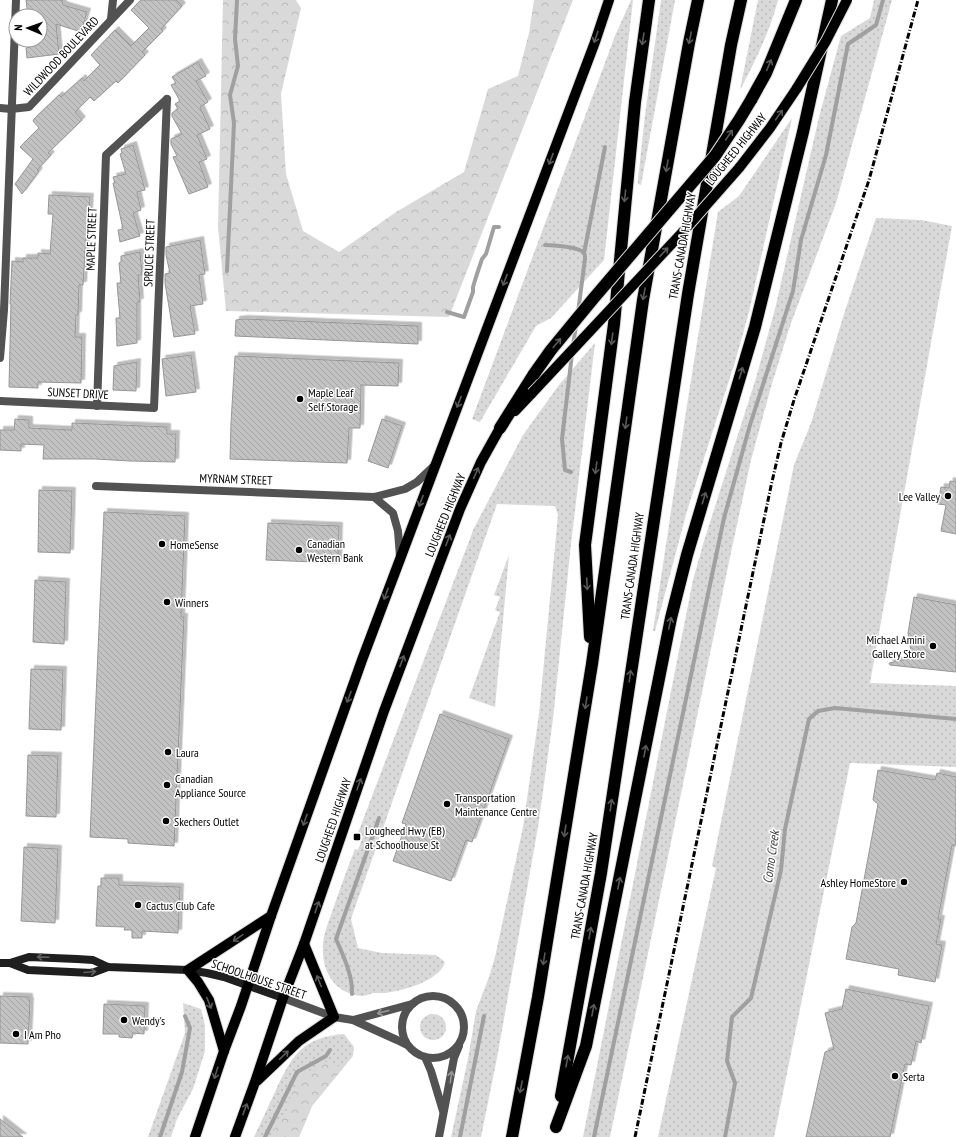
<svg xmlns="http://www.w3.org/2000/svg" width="956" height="1137" font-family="'PT Sans Narrow',sans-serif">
	<defs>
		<pattern id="grass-dots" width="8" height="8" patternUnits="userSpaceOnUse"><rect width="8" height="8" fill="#d9d9d9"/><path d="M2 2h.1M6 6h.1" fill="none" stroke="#b8b8b8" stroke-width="1.8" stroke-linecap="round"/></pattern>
		<pattern id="forest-crowns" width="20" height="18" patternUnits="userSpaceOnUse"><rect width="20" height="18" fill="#d9d9d9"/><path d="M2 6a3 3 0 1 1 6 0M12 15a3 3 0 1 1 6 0" fill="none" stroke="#b8b8b8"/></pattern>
		<pattern id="building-back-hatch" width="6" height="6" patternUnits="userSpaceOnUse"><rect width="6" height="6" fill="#c2c2c2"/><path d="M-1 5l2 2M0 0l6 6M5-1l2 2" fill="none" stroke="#a5a5a5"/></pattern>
		<filter id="shadow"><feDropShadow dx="3.5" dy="-3.5" stdDeviation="0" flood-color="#0004"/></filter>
	</defs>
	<rect width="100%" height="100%" fill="#fff"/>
	<g fill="url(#grass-dots)">
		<path d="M631,0H633L604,260L551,318L536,326L480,422L472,419L615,36Z"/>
		<path d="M661,0H675L641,185L638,184V180L645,115Z"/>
		<path d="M758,0H778C770,31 755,62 740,90Z"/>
		<path d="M874,0H892L836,203L790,326L771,387L751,460L730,557L610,1137H583L693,580L704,541L756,378L775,309L819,117L841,36L870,18Z"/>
		<path d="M792,118L749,312L735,362L687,511L655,631H653L687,405L718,212L739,196Z"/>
		<path d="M876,218L921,220L952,226L870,683L956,686V767L850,763L774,1137H658L716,868L712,866L794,465L811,423L844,314Z"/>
		<path d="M595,343L571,544L553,719L538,827L497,1058L481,1137H451L468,1059L476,1011L489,977L495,957L523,827L539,714L558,515L555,506L497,504L351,919L358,948L382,953L436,955L445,962C440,981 402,991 385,993C381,993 377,993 373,993C369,994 366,996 362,996C334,994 321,970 323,944C324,932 329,921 333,909C340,889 347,869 355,849L358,850L363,836L357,834L358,833L474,528L523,435L559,385Z"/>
		<path d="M509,555L495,707L469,698L500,612L495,610L500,597L494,595Z"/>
		<path d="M183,1003L201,1009L205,1025V1051L193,1089L177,1119L171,1137H148L185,1033Z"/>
		<circle cx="433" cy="1027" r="13"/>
		<path d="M344,1034L354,1047L353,1056L312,1106L299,1137H254C261,1122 268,1107 275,1092C291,1057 302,1037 344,1034Z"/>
	</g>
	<g fill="url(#forest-crowns)">
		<path d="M223,0H296L301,8L281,94L286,174L303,231L339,252L396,212L464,172L488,89L518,76L529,33L534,0H573L449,317L226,311L218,227Z"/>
		<path d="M325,1062L335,1064L342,1069L312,1106L299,1137H270L279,1121L286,1115L288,1103L299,1077Z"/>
	</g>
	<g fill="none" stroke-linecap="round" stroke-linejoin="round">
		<g stroke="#a0a0a0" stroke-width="4">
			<path d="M545,245C553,245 580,247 584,253C585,254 585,257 585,259L578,312"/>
			<path d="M584,253L605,147"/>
			<path d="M227,271L234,123L230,95L238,66L235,39L237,0"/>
			<path d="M447,312L464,317L473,292V287L476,277L482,259L486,254L494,227H499"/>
			<path d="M573,345L576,326"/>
			<path d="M571,472L565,470L562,439L572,354"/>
			<path d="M352,994C353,976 343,955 336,939L379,818"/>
			<path d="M160,1137L182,1072L190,1028L185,1016"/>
			<path d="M265,1137L297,1072L326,1056L330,1050"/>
			<path d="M460,1137L484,1016"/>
			<path d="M594,1137L724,518L750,425L793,291L801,240L826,155L848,44L876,25L883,0"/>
			<path d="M725,1137L735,1083L727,1061L732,1017L751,998L781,870L785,829L809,719L818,711L835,708L956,719"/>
		</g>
	</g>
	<g fill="url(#building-back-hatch)" stroke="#969696" filter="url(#shadow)">
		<path d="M26,0H62L63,5L87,12L81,32L56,24L59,54L27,58L26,48L30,47V41L40,40V16H28Z"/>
		<path d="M141,0H176L182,6L161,29L163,31L142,52L145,55L118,83L116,81L94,101L90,97L75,112L82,120L48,153L51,155L37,170L39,171L22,194L15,184L33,159L20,147L39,128L33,121L34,119L59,95L61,97L82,78L84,81L100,65L91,55L115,30L131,46L149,28L131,10Z"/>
		<path d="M198,62L206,76L196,81L208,102L200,107L210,129L197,135L207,159L199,162L208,187L189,194L173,157L177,156L171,144V139L182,134L172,116V113L178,109L175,104L180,101L171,85L176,83L172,77Z"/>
		<path d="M133,145L145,190L137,192L141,210L133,213L140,236L120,242L118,230L123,229L113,183H115L113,177L126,174L120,154L122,153L121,149Z"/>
		<path d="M49,195L90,197L87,237H86L83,285H79L78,315H76L75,337H82L81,383L38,382V388L9,387L11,304H10L12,261L23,262V258H38V253L50,254L53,214H48Z"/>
		<path d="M200,240L205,274L199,275L203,304L190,306L195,334L174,337L165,283V274L170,273L166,255V247Z"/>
		<path d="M140,252L142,275H138L140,302H137V343L117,346L116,318H120L117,283H121L119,263L121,262V256Z"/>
		<path d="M244,319L418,326V344L235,336L236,320Z"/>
		<path d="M191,355L196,392L166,396L162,359Z"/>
		<path d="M235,356L399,363L398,386L361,385L360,428H349L347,463L230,459L231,423Z"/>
		<path d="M137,362L136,391L113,390L114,366Z"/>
		<path d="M15,419L29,420V428L72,430V423L167,427V434H176L175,462L130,461L95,459H43L44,445L21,444V451L0,450V430H14Z"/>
		<path d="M382,419L402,426L388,468L368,461Z"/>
		<path d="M950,481L956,482V534L941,531L946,505L938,504L941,487L949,488Z"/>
		<path d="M39,490L72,491L70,553L38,552Z"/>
		<path d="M104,512L185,516L181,617H184L174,846L128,843V839L90,837Z"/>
		<path d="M268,523L339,526L338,563L266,560Z"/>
		<path d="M35,580L66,582L64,644L33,642Z"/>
		<path d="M914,597L956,605V672L890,665L889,663L912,658L908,633Z"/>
		<path d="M31,669L63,670L61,730L29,729Z"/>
		<path d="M440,714L509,739L472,842L466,840L451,881L393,861L406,824L402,823Z"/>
		<path d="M28,755L58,756L56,817L26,816Z"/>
		<path d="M878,770L935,780L937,773L956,777V840L955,846L952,845L938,919H941L936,944L942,945L935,982L898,975L899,969L846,959L852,927L856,923L878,804L873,800Z"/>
		<path d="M24,847L58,849L55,923L21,921Z"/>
		<path d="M101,878H119V885L180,887L178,933L142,931V938H132V930H124L125,927L96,926L98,886H101Z"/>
		<path d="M846,989L929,1006L921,1043L916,1041L911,1065L905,1064L890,1137H806L825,1052L834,1049L825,1013L842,1009Z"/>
		<path d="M0,996L29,997V1001H30L28,1044L0,1043Z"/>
		<path d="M104,1004L145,1006L144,1034L133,1033L132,1038L119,1037V1034H103Z"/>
		<path d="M0,1119L23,1137H0Z"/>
	</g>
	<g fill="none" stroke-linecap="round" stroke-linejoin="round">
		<g stroke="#dbdbdb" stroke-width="12">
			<g id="primary">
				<path d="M739,168L770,128L797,88"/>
				<path d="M515,411L532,393"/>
				<path d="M224,1051L209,1000L198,982L188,970L271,916"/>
				<path d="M257,1081L299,1041L334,1017L304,944"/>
				<path d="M195,1137L224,1051L241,1006L271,916L362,660L595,42L609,0"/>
				<path d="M235,1137L255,1082L283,998L304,944L384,711L460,509L481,462L500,428L504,423"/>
			</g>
		</g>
		<g stroke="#dbdbdb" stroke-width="14">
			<g id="highway">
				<path d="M751,100L766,73L796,0"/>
				<path d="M500,428L534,374"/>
				<path d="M590,637L585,545L614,324L635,102L649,0"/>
				<path d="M561,1096L601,873L688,294L731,45L741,0"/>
				<path d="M556,1127L586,1046L671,618L687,555L755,327L803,132L832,0"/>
				<path d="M512,1137L538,997L592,664L643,300L689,43L698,0"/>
			</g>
		</g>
		<g stroke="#525252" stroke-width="8">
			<path d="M111,19L113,0"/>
			<path d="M0,108L11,109L29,107L130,0"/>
			<path d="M0,358L4,310L16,0"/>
			<path d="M0,401L154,408L167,99"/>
			<path d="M97,406L106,155L167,99"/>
			<path d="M96,486L374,497L405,489L417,482L435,465"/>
			<path d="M374,497L393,513L398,531L400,557"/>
			<circle cx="433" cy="1027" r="31"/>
			<path d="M283,998L334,1017L353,1020L397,1040L407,1045"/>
			<path d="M353,1020L412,1004"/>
			<path d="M425,1057L431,1071L443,1111"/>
			<path d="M439,1137L454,1058L459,1046"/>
		</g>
		<g stroke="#1f1f1f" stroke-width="8">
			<path d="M0,963H10L28,970L92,973L108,967"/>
			<path d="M10,963L29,957L77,959L93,960L108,967L188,970L207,973L224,977L283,998"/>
		</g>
		<use href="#primary" stroke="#000" stroke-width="10"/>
		<use href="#highway" stroke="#000" stroke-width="12"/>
		<path stroke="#000" stroke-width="3" stroke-dasharray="6 2 1 2" stroke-linecap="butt" d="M635,1137L771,486L781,443L794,400L869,180L918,0"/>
		<g stroke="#dbdbdb" stroke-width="12" stroke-linecap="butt">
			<g id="primary-bridge">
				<path d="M797,88L826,41L847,0"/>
				<path d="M532,393L680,235L739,168"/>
			</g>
		</g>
		<g stroke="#dbdbdb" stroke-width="14" stroke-linecap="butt">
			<path id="highway-bridge" d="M534,374L551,350L593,299L715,156L739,120L751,100"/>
		</g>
		<use href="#primary-bridge" stroke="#000" stroke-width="10"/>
		<use href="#highway-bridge" stroke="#000" stroke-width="12"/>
	</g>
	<defs><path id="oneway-shaft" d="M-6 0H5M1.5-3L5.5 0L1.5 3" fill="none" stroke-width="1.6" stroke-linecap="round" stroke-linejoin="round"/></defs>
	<g stroke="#595959">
		<use href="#oneway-shaft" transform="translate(596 37) rotate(109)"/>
		<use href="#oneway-shaft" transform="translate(690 38) rotate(102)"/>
		<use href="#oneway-shaft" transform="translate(643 39) rotate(99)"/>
		<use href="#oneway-shaft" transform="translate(769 65) rotate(-67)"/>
		<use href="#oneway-shaft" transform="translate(779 115) rotate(-55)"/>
		<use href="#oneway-shaft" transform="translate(729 135) rotate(-56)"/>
		<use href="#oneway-shaft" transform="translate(551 159) rotate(111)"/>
		<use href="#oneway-shaft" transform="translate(667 166) rotate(100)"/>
		<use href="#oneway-shaft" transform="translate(625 196) rotate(96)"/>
		<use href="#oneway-shaft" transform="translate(664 252) rotate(-47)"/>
		<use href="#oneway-shaft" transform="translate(505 280) rotate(111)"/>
		<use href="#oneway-shaft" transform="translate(644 294) rotate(100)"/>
		<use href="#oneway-shaft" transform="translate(612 339) rotate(97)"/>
		<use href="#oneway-shaft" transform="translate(557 343) rotate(-50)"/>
		<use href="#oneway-shaft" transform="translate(741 373) rotate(-73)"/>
		<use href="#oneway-shaft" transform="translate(459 402) rotate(111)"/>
		<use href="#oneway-shaft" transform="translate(626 423) rotate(98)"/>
		<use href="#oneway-shaft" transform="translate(596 468) rotate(98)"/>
		<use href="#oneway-shaft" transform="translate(476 473) rotate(-66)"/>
		<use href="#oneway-shaft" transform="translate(704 498) rotate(-73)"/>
		<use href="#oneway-shaft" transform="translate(421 501) rotate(111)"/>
		<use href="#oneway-shaft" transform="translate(448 540) rotate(-69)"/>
		<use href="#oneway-shaft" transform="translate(587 584) rotate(87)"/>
		<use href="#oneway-shaft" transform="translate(386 594) rotate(110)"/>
		<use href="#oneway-shaft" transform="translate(670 623) rotate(-78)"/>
		<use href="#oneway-shaft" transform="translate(402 661) rotate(-69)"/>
		<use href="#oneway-shaft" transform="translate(630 676) rotate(-82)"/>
		<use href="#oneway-shaft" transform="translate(349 697) rotate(110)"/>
		<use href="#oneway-shaft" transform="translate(586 703) rotate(99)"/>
		<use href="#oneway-shaft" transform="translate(645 751) rotate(-79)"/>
		<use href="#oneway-shaft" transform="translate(359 784) rotate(-71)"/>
		<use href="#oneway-shaft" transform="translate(611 805) rotate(-82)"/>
		<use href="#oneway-shaft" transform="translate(305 820) rotate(110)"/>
		<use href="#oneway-shaft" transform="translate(565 831) rotate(99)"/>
		<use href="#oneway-shaft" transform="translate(619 883) rotate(-79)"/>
		<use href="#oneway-shaft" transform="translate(317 907) rotate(-71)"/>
		<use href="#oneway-shaft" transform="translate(590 933) rotate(-80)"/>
		<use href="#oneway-shaft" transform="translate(238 938) rotate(146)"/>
		<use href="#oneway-shaft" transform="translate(544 959) rotate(99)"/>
		<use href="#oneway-shaft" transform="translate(319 981) rotate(-112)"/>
		<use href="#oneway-shaft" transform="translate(209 1003) rotate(68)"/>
		<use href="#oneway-shaft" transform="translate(593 1010) rotate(-79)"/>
		<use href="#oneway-shaft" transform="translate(284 1055) rotate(-43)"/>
		<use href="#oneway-shaft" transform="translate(567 1061) rotate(-80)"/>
		<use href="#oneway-shaft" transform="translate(216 1073) rotate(108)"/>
		<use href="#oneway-shaft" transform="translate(521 1087) rotate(101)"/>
		<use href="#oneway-shaft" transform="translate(245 1109) rotate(-70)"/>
	</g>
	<g stroke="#626262">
		<use href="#oneway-shaft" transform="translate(43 957) rotate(-178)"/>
		<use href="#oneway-shaft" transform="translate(90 972) rotate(-5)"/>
	</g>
	<g stroke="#979797">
		<use href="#oneway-shaft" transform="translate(383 1012) rotate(165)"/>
		<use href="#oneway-shaft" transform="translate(451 1077) rotate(-83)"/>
	</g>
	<g fill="#000" stroke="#fff" stroke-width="1.5">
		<circle cx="300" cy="399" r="4"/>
		<circle cx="948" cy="496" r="4"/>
		<circle cx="162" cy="544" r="4"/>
		<circle cx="299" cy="550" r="4"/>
		<circle cx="167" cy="602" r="4"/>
		<circle cx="933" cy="646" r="4"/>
		<circle cx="168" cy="752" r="4"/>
		<circle cx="167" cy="785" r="4"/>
		<circle cx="447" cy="804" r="4"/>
		<circle cx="166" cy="821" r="4"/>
		<rect x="353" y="833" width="8" height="8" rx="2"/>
		<circle cx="904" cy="882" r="4"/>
		<circle cx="138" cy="905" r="4"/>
		<circle cx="124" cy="1020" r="4"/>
		<circle cx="16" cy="1034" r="4"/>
		<circle cx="895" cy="1076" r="4"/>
	</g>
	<g text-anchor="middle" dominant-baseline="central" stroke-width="3" stroke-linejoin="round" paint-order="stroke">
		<g font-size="12" fill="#000" stroke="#fff">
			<text transform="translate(61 56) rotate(-47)">WILDWOOD BOULEVARD</text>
			<text transform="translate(736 149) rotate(-51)">LOUGHEED HIGHWAY</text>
			<text transform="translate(91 239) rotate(-88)">MAPLE STREET</text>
			<text transform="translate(682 246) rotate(-80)">TRANS-CANADA HIGHWAY</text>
			<text transform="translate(149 253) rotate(-88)">SPRUCE STREET</text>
			<text transform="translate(78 393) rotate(3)">SUNSET DRIVE</text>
			<text transform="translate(236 479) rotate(2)">MYRNAM STREET</text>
			<text transform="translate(445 515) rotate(-68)">LOUGHEED HIGHWAY</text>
			<text transform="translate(632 566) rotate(-82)">TRANS-CANADA HIGHWAY</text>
			<text transform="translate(333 820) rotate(-71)">LOUGHEED HIGHWAY</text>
			<text transform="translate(584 886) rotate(-80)">TRANS-CANADA HIGHWAY</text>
			<text transform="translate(259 979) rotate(19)">SCHOOLHOUSE STREET</text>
		</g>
		<g font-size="12" fill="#000" stroke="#fff" text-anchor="start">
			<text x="308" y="392">Maple Leaf<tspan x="308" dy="14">Self Storage</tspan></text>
			<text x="940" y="496" text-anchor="end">Lee Valley</text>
			<text x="307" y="543">Canadian<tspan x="307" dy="14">Western Bank</tspan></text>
			<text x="170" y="544">HomeSense</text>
			<text x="175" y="602">Winners</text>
			<text x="925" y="639" text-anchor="end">Michael Amini<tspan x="925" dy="14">Gallery Store</tspan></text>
			<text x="176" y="752">Laura</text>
			<text x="175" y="778">Canadian<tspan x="175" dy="14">Appliance Source</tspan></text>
			<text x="455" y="797">Transportation<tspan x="455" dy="14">Maintenance Centre</tspan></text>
			<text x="174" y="821">Skechers Outlet</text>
			<text x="365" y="830">Lougheed Hwy (EB)<tspan x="365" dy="14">at Schoolhouse St</tspan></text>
			<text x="896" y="882" text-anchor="end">Ashley HomeStore</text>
			<text x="146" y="905">Cactus Club Cafe</text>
			<text x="132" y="1020">Wendy's</text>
			<text x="24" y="1034">I Am Pho</text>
			<text x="903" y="1076">Serta</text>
		</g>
		<g font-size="13" font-style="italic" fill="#414141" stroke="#fff">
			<text transform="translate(771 857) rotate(-82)">Como Creek</text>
		</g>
	</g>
	<g transform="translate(28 28) rotate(272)"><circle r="19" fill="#ffffff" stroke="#999999"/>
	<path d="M0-3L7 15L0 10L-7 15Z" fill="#000000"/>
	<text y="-6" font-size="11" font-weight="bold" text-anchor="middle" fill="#000000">N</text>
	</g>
</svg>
